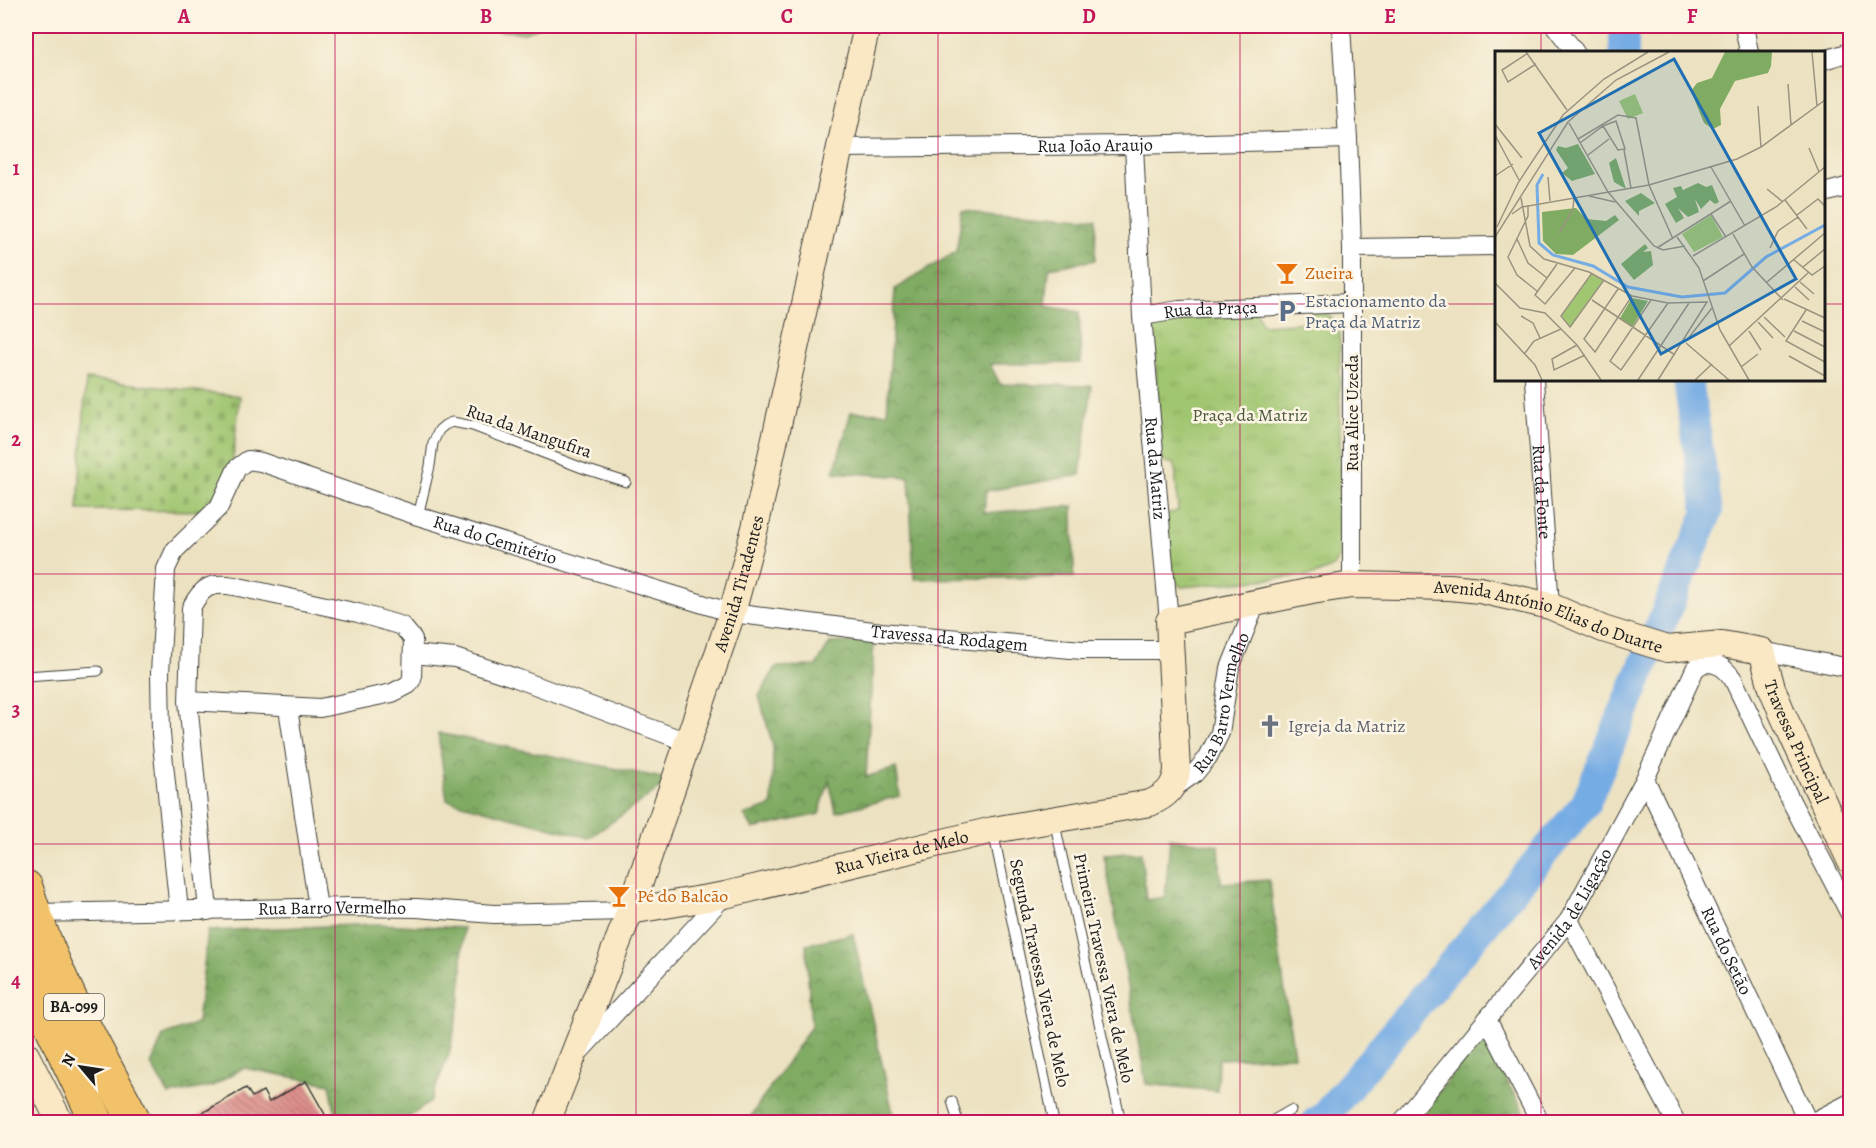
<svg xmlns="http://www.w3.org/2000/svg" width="1876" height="1148" font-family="Alegreya,serif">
	<defs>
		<pattern id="forest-crowns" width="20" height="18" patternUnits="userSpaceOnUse" patternTransform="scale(1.5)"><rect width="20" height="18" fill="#80ab63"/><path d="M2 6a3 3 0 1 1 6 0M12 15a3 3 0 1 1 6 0" fill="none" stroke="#688a51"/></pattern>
		<pattern id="cemetery-stones" width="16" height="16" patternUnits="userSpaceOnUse" patternTransform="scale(1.5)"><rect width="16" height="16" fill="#a1c671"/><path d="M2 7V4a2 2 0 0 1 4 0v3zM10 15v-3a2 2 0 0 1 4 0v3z" fill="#8aaa61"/></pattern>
		<pattern id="park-tufts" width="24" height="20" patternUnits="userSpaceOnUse" patternTransform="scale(1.5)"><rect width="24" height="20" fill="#a1c671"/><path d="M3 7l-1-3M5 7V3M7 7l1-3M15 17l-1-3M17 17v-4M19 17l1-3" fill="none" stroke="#8aaa61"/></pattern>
		<pattern id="building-back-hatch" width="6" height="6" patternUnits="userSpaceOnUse" patternTransform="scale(1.5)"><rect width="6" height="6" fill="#dd8d8a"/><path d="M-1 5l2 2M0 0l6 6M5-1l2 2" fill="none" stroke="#b27270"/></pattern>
	</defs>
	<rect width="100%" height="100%" fill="#fcf5e5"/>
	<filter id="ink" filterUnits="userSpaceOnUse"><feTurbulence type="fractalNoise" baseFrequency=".0167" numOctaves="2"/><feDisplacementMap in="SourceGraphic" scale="12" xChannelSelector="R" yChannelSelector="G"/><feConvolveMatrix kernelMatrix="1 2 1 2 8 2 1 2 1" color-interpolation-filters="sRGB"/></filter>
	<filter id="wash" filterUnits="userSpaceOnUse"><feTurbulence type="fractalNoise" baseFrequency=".008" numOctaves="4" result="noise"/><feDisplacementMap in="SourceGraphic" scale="24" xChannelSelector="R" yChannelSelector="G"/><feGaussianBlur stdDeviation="1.35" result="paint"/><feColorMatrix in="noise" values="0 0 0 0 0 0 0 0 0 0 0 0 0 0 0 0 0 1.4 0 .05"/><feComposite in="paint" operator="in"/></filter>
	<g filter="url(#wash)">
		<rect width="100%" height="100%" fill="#ece2c1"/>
		<g fill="url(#forest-crowns)" stroke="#4e6440" stroke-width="1.5">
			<path d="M335,26H541L525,33L451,26L347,30Z"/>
			<path d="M963,207L1096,218L1095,260L1049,268L1046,306L1079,312L1081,363L990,364L1000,384L1092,386L1080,475L986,491L984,513L1073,506L1074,577L914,579L909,477L834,472L851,412L887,413L895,289L956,252Z"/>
			<path d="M874,641L866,777L896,768L900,796L836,812L829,781L819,814L753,829L744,815L772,806L773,746L759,696L776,667L816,666L830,643Z"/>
			<path d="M438,733L672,780L589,838L447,800Z"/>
			<path d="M1170,838L1219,845L1221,883L1269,880L1294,1056L1218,1059L1217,1091L1146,1084L1104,855L1141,852L1146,900L1165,897Z"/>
			<path d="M377,924L463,928L461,999L449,1054L430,1102L402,1122H337L330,1084L243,1068L212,1086L169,1095L151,1065L163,1036L197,1023L208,931Z"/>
			<path d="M853,934L895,1122H747L811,1026L806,944Z"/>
			<path d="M1482,1038L1530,1122H1414Z"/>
		</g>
		<path fill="url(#cemetery-stones)" stroke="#5e7146" stroke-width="1.5" d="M86,379L240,396L227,511L78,510Z"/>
		<path fill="url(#park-tufts)" stroke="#5e7146" stroke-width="1.5" d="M1311,310C1326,312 1336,318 1340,333V558L1331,568L1314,575L1181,587L1168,574L1163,515L1178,511L1175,464L1161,461L1153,318L1256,311L1262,325L1310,322Z"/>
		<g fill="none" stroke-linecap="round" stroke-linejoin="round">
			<g stroke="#76ace4" stroke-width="30">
				<path d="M1624,52V26"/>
				<path d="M1316,1122L1322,1119L1585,804L1708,512L1688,380"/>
			</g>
		</g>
		<g id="blocks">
			<path fill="url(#building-back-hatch)" d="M306,1081L327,1118L318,1122H192L190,1120L246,1088L252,1097L263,1091L269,1102Z"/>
		</g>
	</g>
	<g filter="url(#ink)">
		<use href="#blocks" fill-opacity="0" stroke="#3b3a35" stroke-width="1.5"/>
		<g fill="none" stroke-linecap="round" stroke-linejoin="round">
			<g stroke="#3b3a35" stroke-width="11">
				<g id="lane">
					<path d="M418,516L430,466L433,443L439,430L445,425L452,422L473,426L585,469L626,482"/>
					<path d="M26,676L98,671"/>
					<path d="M1054,820L1121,1122"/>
					<path d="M993,831L1054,1122"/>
					<path d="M952,1101L958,1122"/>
					<path d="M1270,1122L1291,1110"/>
				</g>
			</g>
			<g stroke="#3b3a35" stroke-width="20">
				<g id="street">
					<path d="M1341,26L1348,139L1352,248V585"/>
					<path d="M1555,26L1575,52"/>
					<path d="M1744,26L1749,52"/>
					<path d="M1824,60L1850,52"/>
					<path id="s1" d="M1134,145L1142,316L1169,621"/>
					<path id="s2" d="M840,148L1134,145L1348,139"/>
					<path d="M1824,193L1850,186"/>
					<path d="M1352,248L1496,246"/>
					<path id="s3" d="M1142,316L1179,310L1352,303"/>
					<path id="s4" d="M1534,380L1550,606"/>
					<path d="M1762,651L1850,668"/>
					<path d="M413,654L455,658L516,678L687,742"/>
					<path d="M188,701L320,708L392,693L408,685L412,679L413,639L402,626L358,613L234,586C210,582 202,587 191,608L188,701L208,911"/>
					<path d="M288,708L318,908"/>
					<path id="s5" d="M1645,779L1808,1122"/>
					<path id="s6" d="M1171,790L1195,773L1208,757L1220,733L1230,668L1256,603"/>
					<path id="s7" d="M179,911L161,734L160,673L166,569L175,550L219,507L237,468L248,460L261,462L418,516L732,613L881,632L1082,650H1169"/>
					<path id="s8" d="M34,913L350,907L417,908L494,914L630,911"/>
					<path d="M1569,920L1676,1122"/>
					<path d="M1487,1019L1540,1122"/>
					<path d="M580,1051L725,895"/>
					<path id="s9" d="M1402,1122L1569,920L1645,779L1695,669L1703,663C1718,662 1725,668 1733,679L1792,803L1850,914"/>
					<path d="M1813,1122L1850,1103"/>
				</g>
			</g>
			<g stroke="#3b3a35" stroke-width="28">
				<g id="secondary">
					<path id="s10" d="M630,911L725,895L993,830L1150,803C1166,796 1175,788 1177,770L1169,621L1312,591L1352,585L1450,587L1480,590L1550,606L1603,629L1667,649L1722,644L1762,651L1772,688L1783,715L1850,860"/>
					<path d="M26,1055L60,1122"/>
					<path id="s11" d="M547,1122L630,911L732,613L755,528L867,26"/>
				</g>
			</g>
			<g stroke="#3b3a35" stroke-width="35">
				<g id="highway">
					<path d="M26,887C51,970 94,1046 135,1122"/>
					<path d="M26,973L97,1122"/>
				</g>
			</g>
			<use href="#lane" stroke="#fff" stroke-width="9"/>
			<use href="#street" stroke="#fff" stroke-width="18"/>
			<use href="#secondary" stroke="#fae7c3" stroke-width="26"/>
			<use href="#highway" stroke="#f2c26a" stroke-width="33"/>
		</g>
	</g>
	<path fill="none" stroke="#c2185b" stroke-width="1.5" stroke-opacity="0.55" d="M335,26V1122M636,26V1122M938,26V1122M1240,26V1122M1541,26V52M26,304H1496M1824,304H1850M1541,380V1122M26,574H1850M26,844H1850"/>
	<defs>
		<g id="bar-bare" transform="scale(1.8)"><path d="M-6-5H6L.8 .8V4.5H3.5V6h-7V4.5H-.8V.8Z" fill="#e8710a" stroke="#fcf5e5" stroke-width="2.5" paint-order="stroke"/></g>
		<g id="parking-bare" transform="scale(1.8)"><path d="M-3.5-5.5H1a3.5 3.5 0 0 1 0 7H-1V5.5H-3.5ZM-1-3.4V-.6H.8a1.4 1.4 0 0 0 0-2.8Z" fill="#5c6f8a" stroke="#fcf5e5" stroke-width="2.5" paint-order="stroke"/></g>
		<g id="church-bare" transform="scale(1.8)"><path d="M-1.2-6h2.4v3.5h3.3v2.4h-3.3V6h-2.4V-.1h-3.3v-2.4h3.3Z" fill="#6b7280" stroke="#fcf5e5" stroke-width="2.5" paint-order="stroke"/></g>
	</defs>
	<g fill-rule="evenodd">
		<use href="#bar-bare" x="1287" y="273"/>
		<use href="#parking-bare" x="1287" y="311"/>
		<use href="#church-bare" x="1270" y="726"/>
		<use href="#bar-bare" x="619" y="896"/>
	</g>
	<g text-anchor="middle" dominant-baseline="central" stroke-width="5" stroke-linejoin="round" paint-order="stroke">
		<rect fill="#fcf5e5" stroke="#5f5d58" stroke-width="1.5" x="44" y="994" width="60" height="26" rx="4.5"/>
		<g font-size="16" font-weight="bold" fill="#1c1c1c">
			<text x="74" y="1007">BA-099</text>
		</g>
		<g font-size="18" fill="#1c1c1c" stroke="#fcf5e5">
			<text stroke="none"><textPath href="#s2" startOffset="255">Rua João Araujo</textPath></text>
			<text stroke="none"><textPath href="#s3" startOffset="69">Rua da Praça</textPath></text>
			<text transform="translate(1352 413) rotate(-90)">Rua Alice Uzeda</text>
			<text transform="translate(529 431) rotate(19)">Rua da Mangufira</text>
			<text stroke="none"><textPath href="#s1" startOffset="324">Rua da Matriz</textPath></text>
			<text stroke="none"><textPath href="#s4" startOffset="112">Rua da Fonte</textPath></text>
			<text stroke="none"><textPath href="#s7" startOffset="742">Rua do Cemitério</textPath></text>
			<text stroke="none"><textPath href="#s11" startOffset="572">Avenida Tiradentes</textPath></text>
			<text stroke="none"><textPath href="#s10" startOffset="1113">Avenida António Elias do Duarte</textPath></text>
			<text stroke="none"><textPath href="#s7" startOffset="1209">Travessa da Rodagem</textPath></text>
			<text stroke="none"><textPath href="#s6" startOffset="106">Rua Barro Vermelho</textPath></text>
			<text stroke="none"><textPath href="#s10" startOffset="1430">Travessa Principal</textPath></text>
			<text stroke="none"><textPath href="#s10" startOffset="278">Rua Vieira de Melo</textPath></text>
			<text stroke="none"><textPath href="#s9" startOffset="272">Avenida de Ligação</textPath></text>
			<text stroke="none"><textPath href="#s8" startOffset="298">Rua Barro Vermelho</textPath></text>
			<text stroke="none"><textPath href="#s5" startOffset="190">Rua do Setão</textPath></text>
			<text transform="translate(1104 968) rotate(78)">Primeira Travessa Viera de Melo</text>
			<text transform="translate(1040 973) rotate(78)">Segunda Travessa Viera de Melo</text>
		</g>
		<g font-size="18" fill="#c56008" stroke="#fcf5e5" text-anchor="start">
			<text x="1305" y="273">Zueira</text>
			<text x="637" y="896">Pé do Balcão</text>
		</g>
		<g font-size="18" fill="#4e5e75" stroke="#fcf5e5" text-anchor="start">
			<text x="1305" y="301">Estacionamento da<tspan x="1305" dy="21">Praça da Matriz</tspan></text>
		</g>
		<g font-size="18" fill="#4b583a" stroke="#fcf5e5">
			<text x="1250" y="415">Praça da Matriz</text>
		</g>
		<g font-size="18" fill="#5b616d" stroke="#fcf5e5" text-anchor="start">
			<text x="1288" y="726">Igreja da Matriz</text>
		</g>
	</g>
	<g transform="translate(1495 51)">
		<rect width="330" height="330" fill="#ece2c1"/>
		<path d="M230,1H277L276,15L273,22L240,30L225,58L226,74L218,78L209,72L196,40L202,32L217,27ZM83,93L100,123L77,130L67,122L73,117L61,99L63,95L71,97ZM121,107L131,138L119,131L114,112ZM203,132L211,136L217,134L224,151L220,153L215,149L206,158L200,148L204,161L193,166L183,157L189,167L181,172L170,153L182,146L178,137L186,135L188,139ZM146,142L160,152L144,160V165L130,150ZM81,157L91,168L111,170L120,164L124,169L78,204L61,203L48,190L47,161ZM150,193L153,197L148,201L156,200L158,214L139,229L126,213ZM137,247L153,250L137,276L125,267Z" fill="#80ab63"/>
		<path d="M140,43L148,62L133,68L124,50Z" fill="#a1c671"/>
		<path d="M216,164L228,186L199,201L187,183ZM97,222L109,229L76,276L66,265Z" fill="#a1c671"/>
		<path fill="none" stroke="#76ace4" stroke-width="3" d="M48,123L42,134L44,192L58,204L98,215L133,236L187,246L230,242L271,206L330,174"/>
		<path fill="none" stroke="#99937f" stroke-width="1.5" d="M31,1L72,59M317,1L322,55M33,2L7,19L13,31L41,13M293,33L296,74M263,55L266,96M74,72L113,141L159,195L168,199L190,195M0,73L27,107M0,84L24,129M83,88L123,64L141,67L154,134L178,188M85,92L108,75L121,70L130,98L123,99L108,75M314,97L324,121M129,99L136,137M93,104L114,88M216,116L250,175M0,125L18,113M53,126L55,150M272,138L288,151M94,145L120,151M26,147L35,195L49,208L94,221L137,245L173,252L212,251L163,329M290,149L312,178M33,154V165L13,206L22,224L42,240M17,163L27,156L154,134L242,108L266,96L330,49M216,163L231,186M302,164L323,148L330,155M2,176L23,132L68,64L109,28L153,1M64,182L78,158L79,146M238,183L257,216L288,249M0,186L73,71L121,29L174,1M182,186L204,217L225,279L254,329M22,188L33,212L52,227M162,197L236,150M275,197L283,180L303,166M198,205L281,156L330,116M298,208L317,224L330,215M62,213L40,244L50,253L80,217M308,216L330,198M97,222L66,265L75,276L109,229M208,230L249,203M272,231L330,182M305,231L319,243M0,232L25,257L50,262L82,294L106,329M300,236L314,249M123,238L89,288L100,301L137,245M289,248L330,267M97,249L180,304M156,249L115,310L126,319L173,252M311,259L291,290L330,311M26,265L38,272L45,287M269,266L290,286M307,270L330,281M0,271L40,314L47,329M263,271L278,287M254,280L266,299M299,280L330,296M192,289L217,257M191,292L234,329M82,294L57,308L59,319L90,304M234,295L314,221M30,302L39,290L66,278M294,305L330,325M246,316L263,303M143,329L194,252M200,329L217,313"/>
		<path fill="#1f6fb2" fill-opacity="0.15" stroke="#1f6fb2" stroke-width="3" d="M179,8L301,228L166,303L44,82Z"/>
		<rect width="330" height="330" fill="none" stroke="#1c1c1c" stroke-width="3"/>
	</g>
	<rect width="1876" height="1148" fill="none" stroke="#fcf5e5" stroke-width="66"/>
	<g transform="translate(81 1067) rotate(299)" stroke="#fcf5e5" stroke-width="4.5" paint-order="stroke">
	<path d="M0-4.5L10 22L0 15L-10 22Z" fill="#1c1c1c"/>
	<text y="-9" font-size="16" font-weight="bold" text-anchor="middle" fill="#1c1c1c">N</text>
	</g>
	<rect x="33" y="33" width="1810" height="1082" fill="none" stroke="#c2185b" stroke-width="2"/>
	<g font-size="20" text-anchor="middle" font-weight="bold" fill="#c2185b">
		<text x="184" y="23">A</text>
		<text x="486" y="23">B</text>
		<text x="787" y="23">C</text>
		<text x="1089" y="23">D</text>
		<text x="1390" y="23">E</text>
		<text x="1692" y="23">F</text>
		<text x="16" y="175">1</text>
		<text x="16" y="446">2</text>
		<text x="16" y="716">3</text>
		<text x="16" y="987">4</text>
	</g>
</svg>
